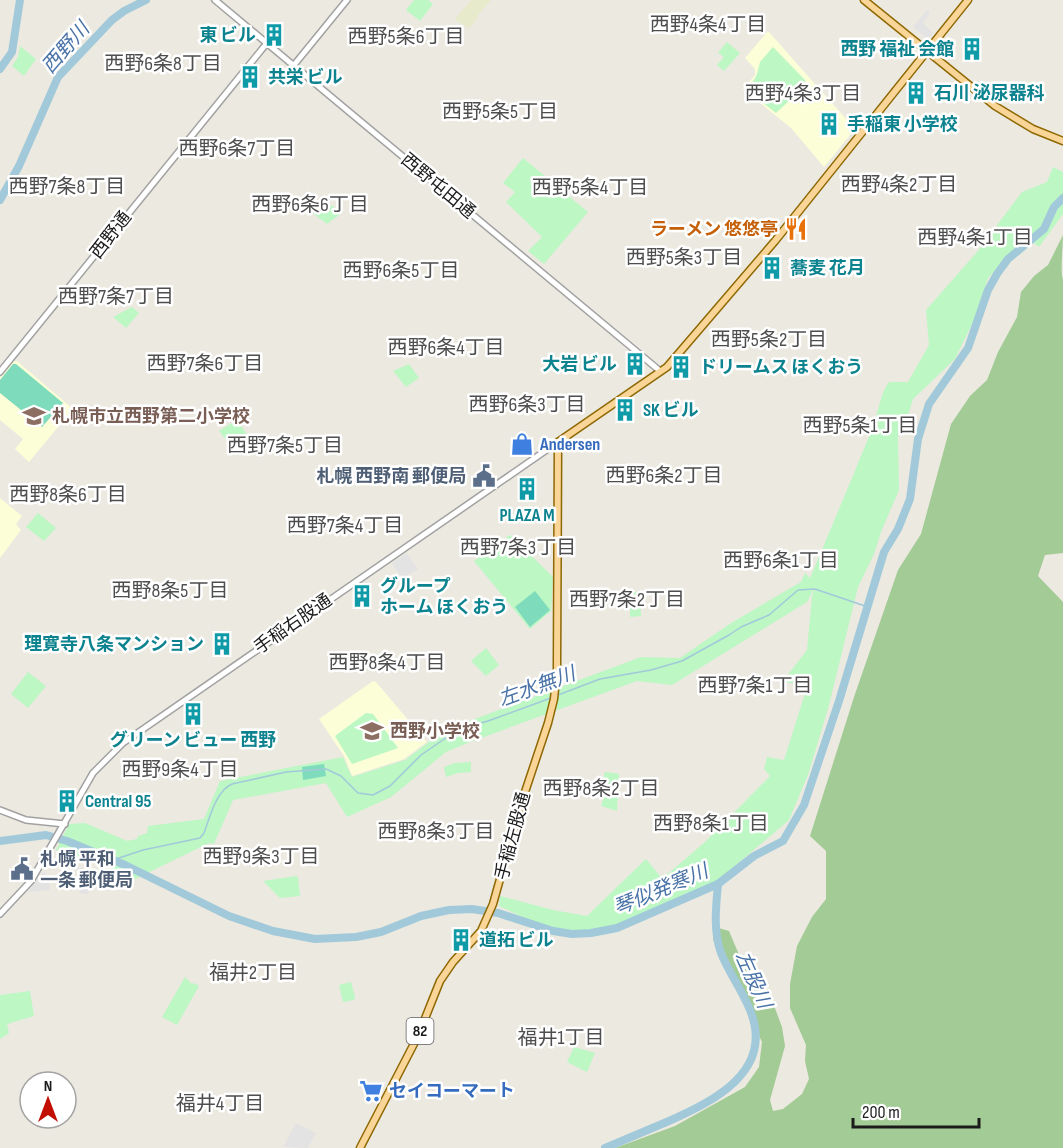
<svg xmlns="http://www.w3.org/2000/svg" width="1063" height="1148" font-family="'Sofia Sans Condensed','Noto Sans JP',sans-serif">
	<rect width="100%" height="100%" fill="#ece9e0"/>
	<g fill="#fcfed7">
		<path d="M768,31L855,129L824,167L791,128L743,89L755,75V69L745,58Z"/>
		<path d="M13,361H17L73,409L29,462L15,449L23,439L0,420V378Z"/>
		<path d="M0,498L22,516L16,524L21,530L0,558Z"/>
		<path d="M373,681L376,682L427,742L404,759L352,776L344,756L319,719Z"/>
	</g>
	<path fill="#e7ebcb" d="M471,0H491L477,16V19L469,29L455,19Z"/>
	<path fill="#a2cb95" d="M1063,235C1063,247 1060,271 1063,280V553L1045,555L1038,576L1063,602V1148H615L675,1126L745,1087L759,1067L762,1042L746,1008L739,983L713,940L715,927L729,931L740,957L754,980L770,995L782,1027L785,1046L770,1100L773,1111L783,1109L802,1094L809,1079L805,1061L806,1045L790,1008V984L797,946L812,917L826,899V851L810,836L854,697L898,570L921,534L951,424L970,396L987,380L998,352L1017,317L1021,292L1034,276L1048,265Z"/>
	<g fill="#bcf7c4">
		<path d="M414,0H428L433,4L420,21L406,10Z"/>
		<path d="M727,42L740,53L724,71L717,65L724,57L718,53Z"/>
		<path d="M20,46L36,59L24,76L12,66L18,57Z"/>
		<path d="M773,47L805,80V86L776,113L748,91L757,74L760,62Z"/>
		<path d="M523,158L588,212L544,264L528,251L542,237L506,202L515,192L503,183Z"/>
		<path d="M1053,167L1063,172V214L1039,247L1034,243L1022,242L988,278L974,320L955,359L913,399L905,425L898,436L899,490L881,532L874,554L858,587L828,709L808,775L789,820L717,881L618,925L572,932L538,924L499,906L500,896L553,910L587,916L646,859L660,876L669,873L706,841L770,776L764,769L767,757L784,760L807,687L783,681L807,650L812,596L816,585L807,602L672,685L637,681L470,742L446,752L391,797L347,817L326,783L233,800L214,844L209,843L133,880L103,864L56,850L69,824L85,823L127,841L137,839L138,836L147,833L148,826L204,819L220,781L343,757L352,777L405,760L438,735L439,729L449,723L456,726L641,657L680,658L731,623L801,582L805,573L810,578C831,528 852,479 872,429C878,414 880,394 889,382H908L929,345L926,310L977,252L1022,192L1047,182Z"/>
		<path d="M321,198L342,213L327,224L310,211Z"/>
		<path d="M132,307L139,313L126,328L113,317Z"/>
		<path d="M409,364L419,378L406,387L393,371Z"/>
		<path d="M237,420L248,436L231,446L219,431Z"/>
		<path d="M38,513L56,528L44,541L26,527Z"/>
		<path d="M510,535L553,577L551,611L530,629L474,561Z"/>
		<path d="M635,591L640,596L641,616L630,617V602L623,604Z"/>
		<path d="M486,648L499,665L486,676L471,661Z"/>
		<path d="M28,672L46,686L28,708L11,694Z"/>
		<path d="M366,713L373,714L398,748L352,764L335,736Z"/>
		<path d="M471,762V772L458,773L446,777L444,767L455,763Z"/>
		<path d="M606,772L619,774L617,811L601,806L605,793L604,774Z"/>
		<path d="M296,876L298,877L300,896L280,898L263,881Z"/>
		<path d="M185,977L192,984L194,983L199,986L177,1025L162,1017Z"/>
		<path d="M351,982L355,997L354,1000L343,1002L339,985Z"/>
		<path d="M30,991L34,1016L7,1024L9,1033L0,1039V995Z"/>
		<path d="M574,1047L595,1053L587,1072L567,1062Z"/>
	</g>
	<g fill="#7edbbc">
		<path d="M13,364H16L63,403L42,427L0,393V380Z"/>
		<path d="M535,591L550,610L530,627L515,607Z"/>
		<path d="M324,764L326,776L303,780L302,767Z"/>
	</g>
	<g fill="#e3e3e3">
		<path d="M927,10L930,13L923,23L933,33L930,37H925L913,27Z"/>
		<path d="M407,553L418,569L402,579L392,563Z"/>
		<path d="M77,867L94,870L88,894H80Z"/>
		<path d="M44,872L49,876L50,890L28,892Z"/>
		<path d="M296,1123L316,1133L308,1148L283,1147Z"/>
	</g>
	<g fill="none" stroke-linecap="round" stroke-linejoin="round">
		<g stroke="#a1c9da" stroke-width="1.5">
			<path d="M558,695L600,679L651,670L682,661L729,635L741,627L769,615L798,590L815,589L868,607"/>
			<path d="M113,860L143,850L200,838L204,833C210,817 216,791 232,784L286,772L326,769L341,776L358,793L373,795L390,786L421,755L459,729L488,721L551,698"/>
		</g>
		<g stroke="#a1c9da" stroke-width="8">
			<path d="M0,69L12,52L20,0"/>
			<path d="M0,200L19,166L58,77L112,20L124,11L146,0"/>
			<path d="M0,841L46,835L67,841L125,865L229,916L273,931L315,939L356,937L381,932L421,916L449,910L472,909L498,913L553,931L572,934L591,933L617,928L718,884L754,856L783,841L804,805L839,701L884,552L898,529L910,499L918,439L929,404L968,348L988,290L997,274L1008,259L1044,229L1054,207L1063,198"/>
			<path d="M605,1148C626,1139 648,1130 669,1121C714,1101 775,1071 750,1010C742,990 729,973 721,953C713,931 716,906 718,884"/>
		</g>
		<g stroke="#a2a2a2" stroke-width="8">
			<g id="minor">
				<path d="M215,0L660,371"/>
				<path d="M294,65L347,0"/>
				<path d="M0,372L267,43"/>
				<path d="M0,810L26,820L65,824"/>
				<path d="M0,914L31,881L93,773L123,743L558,442"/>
			</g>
		</g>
		<g stroke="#8e6803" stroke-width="9">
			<g id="major">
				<path d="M864,0L995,106L1033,129L1063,141"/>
				<path d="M360,1148L418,1036L440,981L453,962L481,931L493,904L521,804L548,723L554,699L557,669L558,442L667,367L775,241L968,0"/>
			</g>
		</g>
		<use href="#minor" stroke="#fff" stroke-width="5"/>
		<use href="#major" stroke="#f9d598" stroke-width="6"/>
	</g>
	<defs>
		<g id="building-bare" transform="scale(1.8)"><path d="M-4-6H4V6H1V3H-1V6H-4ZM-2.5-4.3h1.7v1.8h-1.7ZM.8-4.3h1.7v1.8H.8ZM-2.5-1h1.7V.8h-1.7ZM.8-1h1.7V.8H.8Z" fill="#0f9aa8" stroke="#fff" stroke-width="2.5" paint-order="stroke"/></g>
		<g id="restaurant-bare" transform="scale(1.8)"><path d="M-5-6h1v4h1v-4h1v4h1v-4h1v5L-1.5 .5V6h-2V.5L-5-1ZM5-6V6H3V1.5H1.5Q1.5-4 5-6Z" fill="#e8710a" stroke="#fff" stroke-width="2.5" paint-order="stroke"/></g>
		<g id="school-bare" transform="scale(1.8)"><path d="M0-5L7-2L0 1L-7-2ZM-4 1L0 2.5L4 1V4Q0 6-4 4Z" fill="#8d6e63" stroke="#fff" stroke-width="2.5" paint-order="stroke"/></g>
		<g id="shop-bare" transform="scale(1.8)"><path d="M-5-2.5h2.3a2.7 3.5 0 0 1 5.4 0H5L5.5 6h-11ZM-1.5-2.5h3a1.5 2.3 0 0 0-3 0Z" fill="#3f7fe0" stroke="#fff" stroke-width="2.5" paint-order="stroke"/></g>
		<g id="civic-bare" transform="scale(1.8)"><path d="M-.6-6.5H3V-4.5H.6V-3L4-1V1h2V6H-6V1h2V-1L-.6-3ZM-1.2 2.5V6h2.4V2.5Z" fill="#5c6f8a" stroke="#fff" stroke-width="2.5" paint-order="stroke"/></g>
		<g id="supermarket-bare" transform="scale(1.8)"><path d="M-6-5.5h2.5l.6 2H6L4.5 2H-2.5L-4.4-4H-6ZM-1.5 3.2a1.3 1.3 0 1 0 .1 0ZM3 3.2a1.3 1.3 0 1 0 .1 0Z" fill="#3f7fe0" stroke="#fff" stroke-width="2.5" paint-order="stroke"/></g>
	</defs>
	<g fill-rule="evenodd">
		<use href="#building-bare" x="274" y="35"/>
		<use href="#building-bare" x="972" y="49"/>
		<use href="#building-bare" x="250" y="77"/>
		<use href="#building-bare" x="916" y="93"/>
		<use href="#building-bare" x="829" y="124"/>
		<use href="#restaurant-bare" x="796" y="229"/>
		<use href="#building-bare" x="772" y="268"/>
		<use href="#building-bare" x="635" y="364"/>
		<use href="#building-bare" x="681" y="367"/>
		<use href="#building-bare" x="625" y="410"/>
		<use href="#school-bare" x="34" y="416"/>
		<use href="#shop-bare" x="522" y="444"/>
		<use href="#civic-bare" x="484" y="476"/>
		<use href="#building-bare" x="527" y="489"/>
		<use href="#building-bare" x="362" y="596"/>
		<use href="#building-bare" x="222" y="644"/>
		<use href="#building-bare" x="193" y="714"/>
		<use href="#school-bare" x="372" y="731"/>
		<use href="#building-bare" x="67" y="801"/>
		<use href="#civic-bare" x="22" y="869"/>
		<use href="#building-bare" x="461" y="940"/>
		<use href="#supermarket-bare" x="371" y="1091"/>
	</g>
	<g text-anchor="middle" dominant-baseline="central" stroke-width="5" stroke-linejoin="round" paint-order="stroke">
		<rect fill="#fff" stroke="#5f5f5f" stroke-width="1.5" x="406.5" y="1018" width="27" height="26" rx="4.5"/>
		<g font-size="16" font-weight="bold" fill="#1b1b1b">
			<text x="420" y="1031">82</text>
		</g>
		<g font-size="18" font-weight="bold" fill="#0d838f" stroke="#fff" text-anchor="start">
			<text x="256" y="35" text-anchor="end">東 ビル</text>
			<text x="954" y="49" text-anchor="end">西野 福祉 会館</text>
			<text x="268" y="77">共栄 ビル</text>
			<text x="934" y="93">石川 泌尿器科</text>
			<text x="847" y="124">手稲東 小学校</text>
			<text x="790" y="268">蕎麦 花月</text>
			<text x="617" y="364" text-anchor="end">大岩 ビル</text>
			<text x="699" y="367">ドリームス ほくおう</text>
			<text x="643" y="410">SK ビル</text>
			<text x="527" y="515" text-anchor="middle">PLAZA M</text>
			<text x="380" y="586">グループ<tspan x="380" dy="21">ホーム ほくおう</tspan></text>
			<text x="204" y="644" text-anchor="end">理寛寺八条マンション</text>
			<text x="193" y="740" text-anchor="middle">グリーン ビュー 西野</text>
			<text x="85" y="801">Central 95</text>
			<text x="479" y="940">道拓 ビル</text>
		</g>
		<g font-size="18" fill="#1b1b1b" stroke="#fff">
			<text transform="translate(438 186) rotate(40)">西野屯田通</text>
			<text transform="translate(111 235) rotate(-52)">西野通</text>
			<text transform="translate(293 624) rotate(-35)">手稲右股通</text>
			<text transform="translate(513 836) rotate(-75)">手稲左股通</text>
		</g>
		<g font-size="18" font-weight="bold" fill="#c56008" stroke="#fff" text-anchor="end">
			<text x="778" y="229">ラーメン 悠悠亭</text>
		</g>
		<g font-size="18" font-weight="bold" fill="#785e54" stroke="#fff" text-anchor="start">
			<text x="52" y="416">札幌市立西野第二小学校</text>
			<text x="390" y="731">西野小学校</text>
		</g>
		<g font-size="18" font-weight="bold" fill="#366cbe" stroke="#fff" text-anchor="start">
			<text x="540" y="444">Andersen</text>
			<text x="389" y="1091">セイコーマート</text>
		</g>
		<g font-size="18" font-weight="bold" fill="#4e5e75" stroke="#fff" text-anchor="end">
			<text x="466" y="476">札幌 西野南 郵便局</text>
			<text x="40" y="859" text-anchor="start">札幌 平和<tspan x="40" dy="21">一条 郵便局</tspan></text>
		</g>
		<g font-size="20" fill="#4e4e4e" stroke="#fff">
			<text x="708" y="25">西野4条4丁目</text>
			<text x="406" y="37">西野5条6丁目</text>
			<text x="163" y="64">西野6条8丁目</text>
			<text x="803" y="94">西野4条3丁目</text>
			<text x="500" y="112">西野5条5丁目</text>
			<text x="237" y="149">西野6条7丁目</text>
			<text x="899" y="185">西野4条2丁目</text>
			<text x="67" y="187">西野7条8丁目</text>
			<text x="590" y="188">西野5条4丁目</text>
			<text x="310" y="205">西野6条6丁目</text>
			<text x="975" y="238">西野4条1丁目</text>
			<text x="684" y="258">西野5条3丁目</text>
			<text x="401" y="271">西野6条5丁目</text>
			<text x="116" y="297">西野7条7丁目</text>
			<text x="769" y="340">西野5条2丁目</text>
			<text x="446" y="348">西野6条4丁目</text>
			<text x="205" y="364">西野7条6丁目</text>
			<text x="527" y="405">西野6条3丁目</text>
			<text x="860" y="426">西野5条1丁目</text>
			<text x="285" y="446">西野7条5丁目</text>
			<text x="664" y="476">西野6条2丁目</text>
			<text x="68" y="495">西野8条6丁目</text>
			<text x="345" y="526">西野7条4丁目</text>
			<text x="518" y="548">西野7条3丁目</text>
			<text x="781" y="561">西野6条1丁目</text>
			<text x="170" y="591">西野8条5丁目</text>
			<text x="627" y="600">西野7条2丁目</text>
			<text x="387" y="663">西野8条4丁目</text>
			<text x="755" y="686">西野7条1丁目</text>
			<text x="180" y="770">西野9条4丁目</text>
			<text x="601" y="789">西野8条2丁目</text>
			<text x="711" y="824">西野8条1丁目</text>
			<text x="436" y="832">西野8条3丁目</text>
			<text x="261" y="857">西野9条3丁目</text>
			<text x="253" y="973">福井2丁目</text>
			<text x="561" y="1038">福井1丁目</text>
			<text x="220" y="1104">福井4丁目</text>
		</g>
		<g font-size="20" font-style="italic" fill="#4a73a7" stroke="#fff">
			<text transform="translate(66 48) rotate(-49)">西野川</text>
			<text transform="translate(537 687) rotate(-20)">左水無川</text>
			<text transform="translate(661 890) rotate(-23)">琴似発寒川</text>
			<text transform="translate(753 980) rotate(66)">左股川</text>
		</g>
	</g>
	<g transform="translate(48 1100)"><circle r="28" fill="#ffffff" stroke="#a4a4a4" stroke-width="1.5"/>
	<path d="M0-4.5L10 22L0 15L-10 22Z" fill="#c10f04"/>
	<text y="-9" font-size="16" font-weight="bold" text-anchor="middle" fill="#1b1b1b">N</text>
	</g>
	<path d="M853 1118v9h126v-9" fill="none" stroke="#1b1b1b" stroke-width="3"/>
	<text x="862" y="1118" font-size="18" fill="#1b1b1b" stroke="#ffffff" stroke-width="4.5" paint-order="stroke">200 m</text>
</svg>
